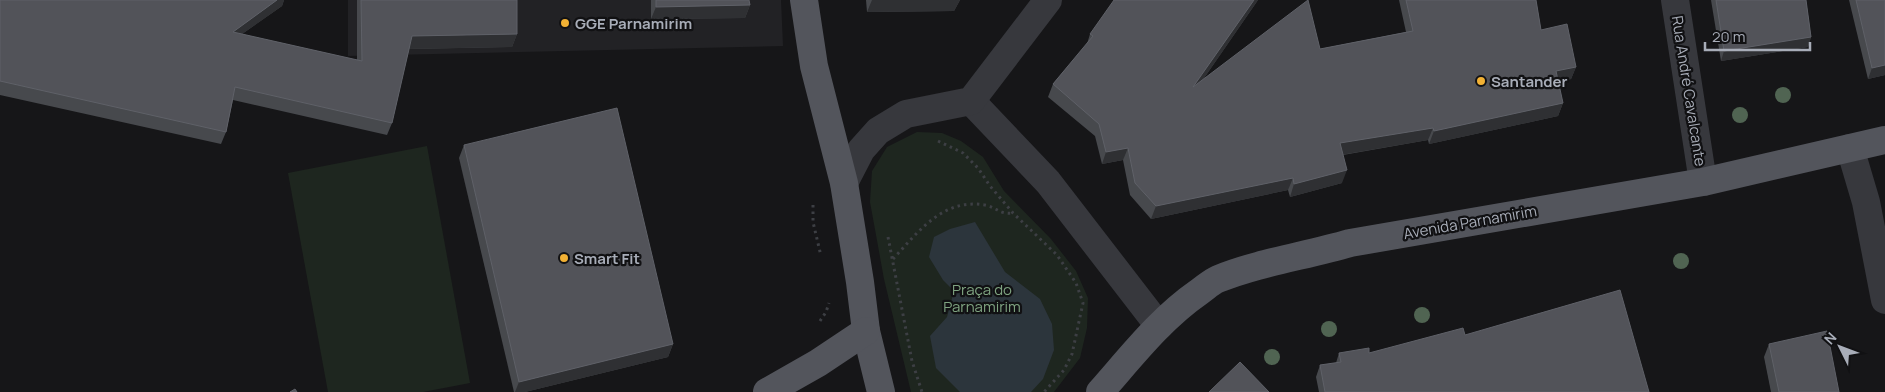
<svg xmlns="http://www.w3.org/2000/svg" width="1885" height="392" font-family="Manrope,sans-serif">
	<rect width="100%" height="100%" fill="#161618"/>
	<path fill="#222225" d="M348,0H781L783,46L348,56Z"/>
	<g fill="#1e261f">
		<path d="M917,132L942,133L961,141L983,157L1004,191L1051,239L1076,271L1088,298L1087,328L1080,358L1054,392H911L884,279L870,202L872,171L887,147Z"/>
		<path d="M427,146L470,383L423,392H328L288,173Z"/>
	</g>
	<path fill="#2c353c" d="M975,222L1005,272L1040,299L1052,324L1054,350L1043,379L1031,392H960L936,368L930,336L947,317L954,291L943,280L929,257L934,237L950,229Z"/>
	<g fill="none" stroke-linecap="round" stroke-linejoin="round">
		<g stroke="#3d3f44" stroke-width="3" stroke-dasharray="2.5 4" stroke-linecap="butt">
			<path d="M938,141L963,153L978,168L990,186L1013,213L1057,255L1076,283L1083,303L1072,354L1064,370L1044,392"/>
			<path d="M813,205V222L821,256"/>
			<path d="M888,237L912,361L922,392"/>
			<path d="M893,259C919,231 943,198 985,205C996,207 1000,215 1013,213"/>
			<path d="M820,321L826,312L829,303"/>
		</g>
		<g stroke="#37383d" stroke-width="28">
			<path d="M1675,0L1703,182"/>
			<path d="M971,101L1048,182L1159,326"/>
			<path d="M1850,148L1866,202L1885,300"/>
			<path d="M844,183L861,150L878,131L906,114L971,101L1048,0"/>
		</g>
		<g stroke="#53555c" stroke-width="28">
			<path d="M804,0L814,66L844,183L860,282L866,331L881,392"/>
			<path d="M767,392L818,363L866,331"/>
			<path d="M1100,392C1131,357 1160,319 1199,292C1205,288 1211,282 1218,279C1260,262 1306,256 1350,243L1703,182L1885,140"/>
		</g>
	</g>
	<g fill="#506452">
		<circle cx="1783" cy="95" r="8"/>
		<circle cx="1740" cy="115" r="8"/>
		<circle cx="1681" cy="261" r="8"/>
		<circle cx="1422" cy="315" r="8"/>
		<circle cx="1329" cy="329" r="8"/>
		<circle cx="1272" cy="357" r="8"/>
	</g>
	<g fill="#47494d">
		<path d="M0,0H284L282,6L242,34L357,60V0H517V34L512,47L409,49L392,123L387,135L233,100L226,132L221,144L0,95Z"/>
		<path d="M651,0H749L750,5L745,18L651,19Z"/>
		<path d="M866,0H960L954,11L867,12Z"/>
		<path d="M1258,0L1202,81L1320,49L1406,32L1399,0H1536L1541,30L1576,67L1571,79L1558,82L1563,103L1558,116L1429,144L1428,140L1343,155L1342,183L1290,197L1288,190L1151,219L1130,195L1123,160L1102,164L1095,136L1048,97L1053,84L1087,44L1090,34Z"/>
		<path d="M1711,0H1806L1811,37L1808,47L1721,61Z"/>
		<path d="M1849,0H1885V75L1868,79Z"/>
		<path d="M464,145L673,344L668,357L525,392H514L459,158Z"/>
		<path d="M1465,335L1649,392H1319L1316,377L1320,365L1336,363L1339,353H1369Z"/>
		<path d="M1769,344L1839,392H1771L1764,357Z"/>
	</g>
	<g fill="#2f3033">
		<path d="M277,0H284L282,6L228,44L233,32Z"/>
		<path d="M872,0H960L954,11L867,12Z"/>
		<path d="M1254,0H1258L1189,100L1193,87Z"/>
		<path d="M750,5L745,18L651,19L656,7Z"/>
		<path d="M517,34L512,47L407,49L412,36Z"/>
		<path d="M1811,37L1808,47L1721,61L1724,51Z"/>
		<path d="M1885,65V75L1868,79L1872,68Z"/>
		<path d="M1576,67L1571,79L1551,84L1556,71Z"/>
		<path d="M1563,103L1558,116L1429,144L1434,131Z"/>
		<path d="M1433,128L1428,140L1335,156L1340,143Z"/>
		<path d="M1128,148L1123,160L1102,164L1106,152Z"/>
		<path d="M1347,170L1342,183L1290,197L1294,184Z"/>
		<path d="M1293,178L1288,190L1151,219L1156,206Z"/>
		<path d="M673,344L668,357L525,392H515L519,382Z"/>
	</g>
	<g fill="#525359" stroke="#5f6168">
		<path d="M0,0H277L233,32L362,61L361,0H517V34L412,36L392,123L235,87L226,132L0,81Z"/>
		<path d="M656,0H749L750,5L656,7Z"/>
		<path d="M1114,0H1254L1193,87L1308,0L1320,49L1413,31L1406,0H1536L1541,30L1567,24L1576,67L1556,71L1563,103L1434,131L1433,128L1340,143L1347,170L1294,184L1293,178L1156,206L1135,183L1128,148L1106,152L1099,124L1053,84L1093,36L1090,34Z"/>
		<path d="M1716,0H1806L1811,37L1724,51Z"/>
		<path d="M1856,0H1885V65L1872,68Z"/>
		<path d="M617,108L673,344L519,382L464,145Z"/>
		<path d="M1620,290L1649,392H1325L1320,365L1341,362L1339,353L1369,348V353L1463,328L1465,335Z"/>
		<path d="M1827,331L1839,392H1779L1769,344Z"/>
		<path d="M1240,362L1269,392H1209Z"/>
		<path d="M295,389L297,392H290Z"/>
	</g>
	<g fill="#f2b134" stroke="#111113" stroke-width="2">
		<circle cx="565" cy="23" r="5"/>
		<circle cx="1481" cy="81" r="5"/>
		<circle cx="564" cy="258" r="5"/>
	</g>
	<g text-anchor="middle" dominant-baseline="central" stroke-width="4.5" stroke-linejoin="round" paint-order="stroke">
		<g font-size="15" font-weight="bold" fill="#a8adb8" stroke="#111113" text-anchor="start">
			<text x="575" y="23">GGE Parnamirim</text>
			<text x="1491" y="81">Santander</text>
			<text x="574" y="258">Smart Fit</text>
		</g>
		<g font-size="15" fill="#a8adb8" stroke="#111113">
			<text transform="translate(1689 91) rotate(81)">Rua André Cavalcante</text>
			<text transform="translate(1470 222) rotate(-10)">Avenida Parnamirim</text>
		</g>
		<g font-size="15" fill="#7fa381" stroke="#111113">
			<text x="982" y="289">Praça do<tspan x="982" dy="17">Parnamirim</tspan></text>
		</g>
	</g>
	<g transform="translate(1840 347) rotate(312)" stroke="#111113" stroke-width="4" paint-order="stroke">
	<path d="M0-4L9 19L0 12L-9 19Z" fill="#a8adb8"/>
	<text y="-8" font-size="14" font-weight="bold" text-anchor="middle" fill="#a8adb8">N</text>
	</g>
	<path d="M1705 42v8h105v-8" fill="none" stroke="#a8adb8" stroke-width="2.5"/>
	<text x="1712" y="42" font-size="15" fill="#a8adb8" stroke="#111113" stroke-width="4" paint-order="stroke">20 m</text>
</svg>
